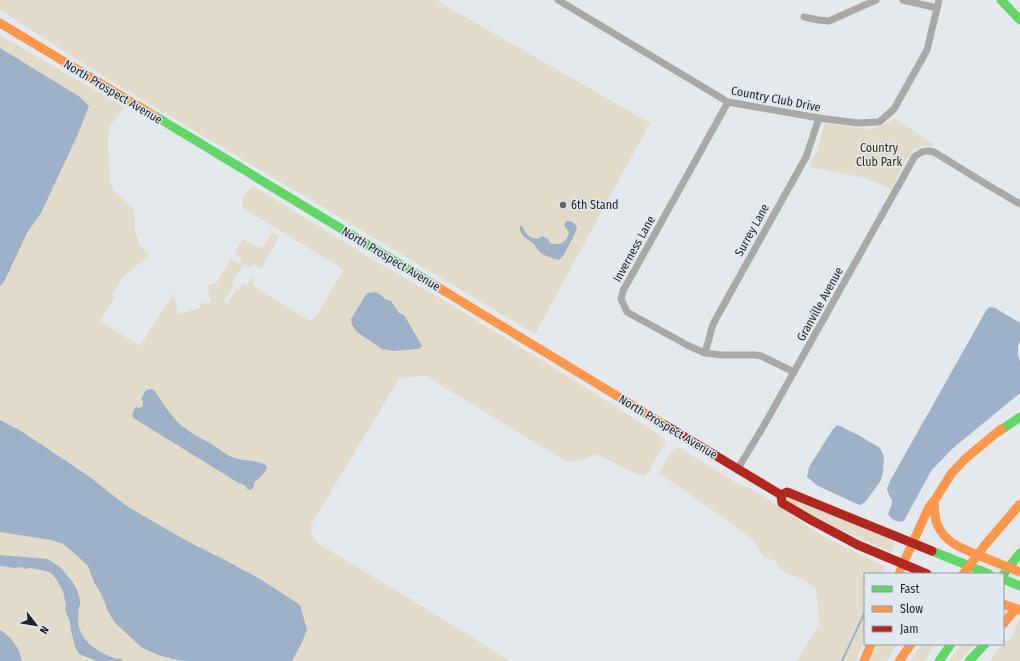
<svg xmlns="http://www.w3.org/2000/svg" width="1020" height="661" font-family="'Fira Sans Condensed',sans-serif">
	<rect width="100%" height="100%" fill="#e4e9ed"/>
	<g fill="#e2dbca">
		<path d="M0,0H437L446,6L650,123L535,334L111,81L0,10Z"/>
		<path d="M0,35L125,108L109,127L108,142L110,181L113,190L135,211V231L140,246L149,256L125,275L112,295L115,297L100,321L140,346L174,293L178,314L200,308V304L211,302L207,286L217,282L231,259L239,263L242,258L234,254L243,239L262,249L272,232L278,236V239L261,269L253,264L251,268L244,264L232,283L234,285L223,302L227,304L236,289L239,290L243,283L246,286L252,277L253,279V283L254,286L308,320H311L316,316L341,274L342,272L341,268L244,209C239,200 245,191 253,186L372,259L445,301L583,386L661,436L665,440V443L648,473L644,476L637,474L596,454L590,456L588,458L567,462L426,376H419L399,379L311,525C310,534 313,538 319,544L430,611L510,661H0Z"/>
		<path d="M895,118L922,137L932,143L933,146C927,145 922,145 917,148C907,154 897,179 892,189L865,178L809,167L818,149L823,127L826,123L866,129L876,128L891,121Z"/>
		<path d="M678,447L740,485L749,488L768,499L810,528L834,542L885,566L883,568L886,574H865V638L856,661H797L818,626L820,628L817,599L816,589C811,586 807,582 802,579C792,574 778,574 776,561L764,557L751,538L708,507L659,473L671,452L674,449Z"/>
		<path d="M788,497L888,538L895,543L891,552C856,537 819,520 786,501Z"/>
		<path d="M1020,618V661H990L997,650L1011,638Z"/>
		<path d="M876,644H898L887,661H869Z"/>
		<path d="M922,644H936L924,661H910Z"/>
		<path d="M962,644H975L959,661H950Z"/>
	</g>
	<g fill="#9db2c8">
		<path d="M0,48L80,97L89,106L78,134L41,213L27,233L4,282L0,286Z"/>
		<path d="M567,221C573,221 576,224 577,229L564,255L559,260C555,259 544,256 541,253C537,250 536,246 533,243C527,238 519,236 520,226H522C526,234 528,238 538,239L542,236L548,239L550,243C560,246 567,242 569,232L564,226L565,223Z"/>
		<path d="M375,292L381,295L385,299L391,301L399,313L404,315L422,346L419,349L393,351L382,349L357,332L352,325L351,319L367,293Z"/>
		<path d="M990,307L995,308L1020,323V341L1018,346V354L1020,362V393L952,449L931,471L904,521C897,523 892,520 888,514L892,504V500L889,495L887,489L890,481L987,309Z"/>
		<path d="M152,389L155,391C163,404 171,416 182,426C190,433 203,439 213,445C220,449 227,456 235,458C244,461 260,460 267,466C266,473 259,478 254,483C254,486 254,488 251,490L247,489L246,486L237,482L135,419L132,416L133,412L136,407L140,408L143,405V401L141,399L146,390Z"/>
		<path d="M0,420L21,431L87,475L128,507L187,541L225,560L260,579L288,597L300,605L307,630L302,642L292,661H189L177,660L158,655L141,647L114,622L107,609L102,596L94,582L88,566L73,552L63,544L51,540L0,532Z"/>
		<path d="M837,425L842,427L860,436L880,448L884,456L883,473L880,482L865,502L860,505L857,504L818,486L807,477L809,467L833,429Z"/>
		<path d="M0,555L47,559L59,566L72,581L77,590L80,599V605L78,609C80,615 77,621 79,627C84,645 101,653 117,659L120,658L124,661H97L79,654L76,649L71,631L70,622L65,610L66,605L63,591L56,579L51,573L46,571L30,568L26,569L22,567L15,568L0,566Z"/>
		<path d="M0,630C11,636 20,649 22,661H0Z"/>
	</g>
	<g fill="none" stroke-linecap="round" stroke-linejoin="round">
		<path stroke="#9db2c8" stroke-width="2" d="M842,661L865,612"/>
		<g stroke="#a8a8a6" stroke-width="7">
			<path d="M558,0L728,102L819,118L858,123L879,122L894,109L927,50L939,0"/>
			<path d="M903,0L937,8"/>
			<path d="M804,17L818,20L829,21L876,0"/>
			<path d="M728,102L623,291L621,299L627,312L689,346L705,353L721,355H755L761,356L794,372"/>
			<path d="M705,353L713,324L806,157L819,118"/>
			<path d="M737,470L763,427L915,156C923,151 925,150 934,152L986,184L1020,204"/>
		</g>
		<g stroke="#63d668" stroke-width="9">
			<path d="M1001,0L1020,20"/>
			<path d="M155,116L431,283"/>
			<path d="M998,432L1020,417"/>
			<path d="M932,551L989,574"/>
			<path d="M1003,575L1020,553"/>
			<path d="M1003,579L1020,586"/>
			<path d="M939,661L951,644"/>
			<path d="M969,661L985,644"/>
		</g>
		<g stroke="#ff974d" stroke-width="9">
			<path d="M0,23L155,116"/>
			<path d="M431,283L665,425"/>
			<path d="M934,502C935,510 934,519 938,526C946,544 966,550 983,557C995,562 1008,567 1020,572"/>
			<path d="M903,564L929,507L936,498L951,474L965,459L1001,429"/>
			<path d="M899,574L903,564"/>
			<path d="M963,574L985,545L1020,504"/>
			<path d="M1003,604L1020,610"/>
			<path d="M1003,624L1016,609"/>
			<path d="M864,661L871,644"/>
			<path d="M899,661L911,644"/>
		</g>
		<g stroke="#b3261e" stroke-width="9">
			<path d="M665,425L781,495L782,503L811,520L858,545L927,574"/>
			<path d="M781,495L787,492L932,551"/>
		</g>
	</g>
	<circle fill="#63686b" stroke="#e0e9f1" stroke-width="1.5" cx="563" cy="205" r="4"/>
	<g text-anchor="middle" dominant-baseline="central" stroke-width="3" stroke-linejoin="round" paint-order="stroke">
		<g font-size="12" fill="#1e2225" stroke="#e0e9f1">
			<text transform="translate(113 92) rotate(31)">North Prospect Avenue</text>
			<text transform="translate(776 99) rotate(11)">Country Club Drive</text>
			<text transform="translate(752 230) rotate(-61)">Surrey Lane</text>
			<text transform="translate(634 249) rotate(-61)">Inverness Lane</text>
			<text transform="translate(391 259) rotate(31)">North Prospect Avenue</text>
			<text transform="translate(820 304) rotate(-61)">Granville Avenue</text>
			<text transform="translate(668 427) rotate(31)">North Prospect Avenue</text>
		</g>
		<g font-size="12" fill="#422d00" stroke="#e0e9f1">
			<text x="879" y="148">Country<tspan x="879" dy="14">Club Park</tspan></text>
		</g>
		<g font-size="12" fill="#1e2225" stroke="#e0e9f1" text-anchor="start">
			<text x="571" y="205">6th Stand</text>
		</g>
	</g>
	<rect x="864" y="573" width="140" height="72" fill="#e0e9f1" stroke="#92999f"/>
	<rect x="872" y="586" width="20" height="6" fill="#63d668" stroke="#92999f"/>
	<text x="900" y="593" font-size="12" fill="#1e2225">Fast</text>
	<rect x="872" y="606" width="20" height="6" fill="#ff974d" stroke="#92999f"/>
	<text x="900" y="613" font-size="12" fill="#1e2225">Slow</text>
	<rect x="872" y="626" width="20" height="6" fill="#b3261e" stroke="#92999f"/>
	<text x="900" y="633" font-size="12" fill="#1e2225">Jam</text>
	<g transform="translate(36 625) rotate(121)" stroke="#e0e9f1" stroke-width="3" paint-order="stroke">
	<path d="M0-3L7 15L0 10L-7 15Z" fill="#1e2225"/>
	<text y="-6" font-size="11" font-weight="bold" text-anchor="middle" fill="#1e2225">N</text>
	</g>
</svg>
